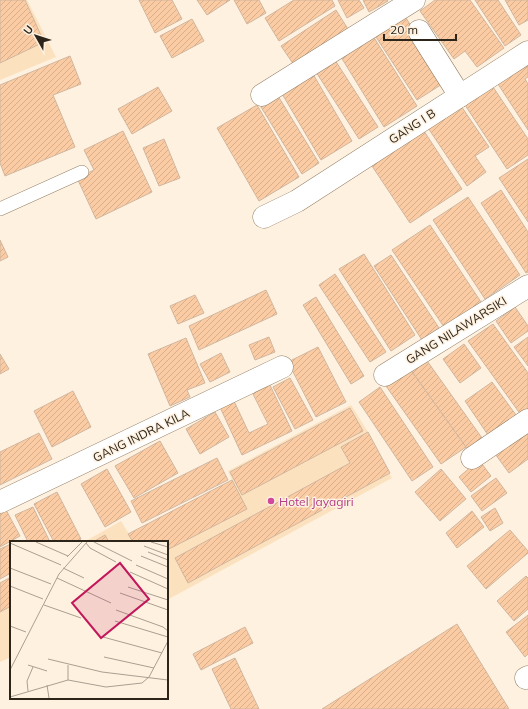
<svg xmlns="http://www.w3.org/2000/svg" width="528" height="709" font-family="Mulish,sans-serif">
	<defs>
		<pattern id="building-hatch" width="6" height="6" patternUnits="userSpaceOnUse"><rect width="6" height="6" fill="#fbcca3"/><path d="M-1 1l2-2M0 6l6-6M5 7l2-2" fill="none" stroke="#d7af8c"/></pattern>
	</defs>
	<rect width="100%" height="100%" fill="#fef1e0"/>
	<g fill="#fce1be">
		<path d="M0,0H27L56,57L0,80Z"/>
		<path d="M351,405L368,432L392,478L167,600V542H84L121,521L129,534L232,480L228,471Z"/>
		<path d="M11,577V657L0,662V583Z"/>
	</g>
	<g fill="url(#building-hatch)" stroke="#d1b69f">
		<path d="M0,0H25L44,42L0,63Z"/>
		<path d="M139,0H172L182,19L155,33Z"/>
		<path d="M197,0H230L207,15Z"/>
		<path d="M234,0H259L266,13L247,24Z"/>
		<path d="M294,0H332L335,6L279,41L265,18Z"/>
		<path d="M338,0H359L364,8L347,18Z"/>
		<path d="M363,0H387L388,1L369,12Z"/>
		<path d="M435,0H470L504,48L477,67L465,51L454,59L420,11Z"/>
		<path d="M475,0H498L521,35L505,46Z"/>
		<path d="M505,0H528V20L519,25Z"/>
		<path d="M336,10L348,29L294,65L281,46Z"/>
		<path d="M404,15L447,81L417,100L374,34Z"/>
		<path d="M192,19L204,41L172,58L160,36Z"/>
		<path d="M373,36L417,106L384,127L341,57Z"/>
		<path d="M528,55V77L525,79L528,84V130L494,78Z"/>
		<path d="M70,56L81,84L53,95L75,147L5,176L0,163V85Z"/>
		<path d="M335,60L378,127L359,139L316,72Z"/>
		<path d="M313,74L352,141L321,160L281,92Z"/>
		<path d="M489,81L528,139V155L507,169L461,99Z"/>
		<path d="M158,87L172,111L132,134L118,109Z"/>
		<path d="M278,96L319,163L302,174L261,107Z"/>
		<path d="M457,100L489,147L475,156L486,172L467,186L424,122Z"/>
		<path d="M257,105L299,177L259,201L217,128Z"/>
		<path d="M420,125L462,189L410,223L368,160Z"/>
		<path d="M123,131L152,192L96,219L77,178L94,170L84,150Z"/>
		<path d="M164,139L180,178L159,186L143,148Z"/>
		<path d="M528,159V222L499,178Z"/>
		<path d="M501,190L528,232V272L526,273L481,203Z"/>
		<path d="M468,197L520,275L485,299L433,220Z"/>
		<path d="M430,225L481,302L444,327L392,250Z"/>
		<path d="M0,240L8,257L0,261Z"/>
		<path d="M364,254L415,335L391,351L339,269Z"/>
		<path d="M391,255L439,328L422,340L374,266Z"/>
		<path d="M335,274L386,352L370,362L319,285Z"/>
		<path d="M266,290L277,314L199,350L189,326Z"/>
		<path d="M195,295L204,313L178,324L170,306Z"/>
		<path d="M316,297L364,376L351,384L303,305Z"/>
		<path d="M515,307L528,326V331L511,343L496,321Z"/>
		<path d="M493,324L528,373V410L521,415L468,341Z"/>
		<path d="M269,337L275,352L255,360L249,345Z"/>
		<path d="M528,337V366L514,347Z"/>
		<path d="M186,338L205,383L187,390L190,397L170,406L148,354Z"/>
		<path d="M464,344L481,368L460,383L443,359Z"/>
		<path d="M318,347L346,402L316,417L288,362Z"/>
		<path d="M221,353L230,372L210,382L200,364Z"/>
		<path d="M0,354L9,369L0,374Z"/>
		<path d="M425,358L482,438L467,449L410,369Z"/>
		<path d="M410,369L466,447L441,464L386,386Z"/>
		<path d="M290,378L313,420L295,429L273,387Z"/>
		<path d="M268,381L292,431L242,455L219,405L233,399L249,433L268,424L251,390Z"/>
		<path d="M492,382L516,415L488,435L465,401Z"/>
		<path d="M380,387L433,467L412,481L359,402Z"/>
		<path d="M73,391L91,427L52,447L34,411Z"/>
		<path d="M350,408L363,431L242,495L230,472Z"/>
		<path d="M215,412L229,437L200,454L186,429Z"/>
		<path d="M368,432L390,473L188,583L175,558L350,463L341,447Z"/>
		<path d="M528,432V459L509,473L493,451Z"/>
		<path d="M39,433L52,459L0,485V452Z"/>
		<path d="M160,441L178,473L134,498L115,466Z"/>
		<path d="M217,458L228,480L142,523L131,501Z"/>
		<path d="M479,460L491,476L471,492L459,477Z"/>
		<path d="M107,469L131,512L105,527L81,484Z"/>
		<path d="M441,469L466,499L440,521L415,492Z"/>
		<path d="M496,478L507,493L482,511L471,496Z"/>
		<path d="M232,480L247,509L167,550V542H133L128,534Z"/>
		<path d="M57,492L81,539L76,542H54L34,504Z"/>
		<path d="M4,506L20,536L0,547V508Z"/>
		<path d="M33,507L50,542H28L15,515Z"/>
		<path d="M495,508L503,523L490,531L481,517Z"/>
		<path d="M472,511L484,527L457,548L446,533Z"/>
		<path d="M510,530L528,551V553L486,589L467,566Z"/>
		<path d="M105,535L109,542H93Z"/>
		<path d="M11,544V573L0,579V549Z"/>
		<path d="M526,576L528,578V609L514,621L497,601Z"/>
		<path d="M11,577V606L0,612V583Z"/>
		<path d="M528,615V654L525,657L506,632Z"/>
		<path d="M457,624L509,709H322Z"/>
		<path d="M245,627L253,643L201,670L193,654Z"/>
		<path d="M235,658L259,709H231L212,669Z"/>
	</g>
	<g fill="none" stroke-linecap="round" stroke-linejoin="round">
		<g stroke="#948066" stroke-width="14">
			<path id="lane" d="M0,209L82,172"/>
		</g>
		<g stroke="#948066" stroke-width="23">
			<g id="street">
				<path d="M419,31L460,96"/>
				<path d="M262,95L414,0"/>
				<path d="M264,217L297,201L528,52"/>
				<path d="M385,375L528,286"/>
				<path d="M472,458L528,420"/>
				<path d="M0,502L282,367"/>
				<path d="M526,678L528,677"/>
			</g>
		</g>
		<use href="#lane" stroke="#fff" stroke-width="13"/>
		<use href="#street" stroke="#fff" stroke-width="22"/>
	</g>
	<circle fill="#d1479c" stroke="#fef1e0" stroke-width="1.5" cx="271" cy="501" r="4"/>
	<g text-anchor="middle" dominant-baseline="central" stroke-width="3" stroke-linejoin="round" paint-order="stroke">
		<g font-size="12" fill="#2d251a" stroke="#fef1e0">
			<text transform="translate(412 126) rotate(-33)">GANG I B</text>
			<text transform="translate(456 330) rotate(-32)">GANG NILAWARSIKI</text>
			<text transform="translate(141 435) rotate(-26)">GANG INDRA KILA</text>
		</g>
		<g font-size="12" fill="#b23c85" stroke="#fef1e0" text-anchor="start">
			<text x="279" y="501">Hotel Jayagiri</text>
		</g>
	</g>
	<g transform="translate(10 541)">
		<rect width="158" height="158" fill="#fef1e0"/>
		<path fill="none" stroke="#aa9f91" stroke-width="1" d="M26,1L58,15M84,1L122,20M141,1L158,6M0,2L51,24M76,2L80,7L106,21M134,5L158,14M138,11L158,19M131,15L158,26M57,16L72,1M126,24L158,38M0,27L41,43M53,27L74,37M120,31L158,48M47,37L101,62M0,45L33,58M118,46L158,59M110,52L158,69M34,64L71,77M106,69L153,86L158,90M105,80L158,96M0,85L16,91M93,96L152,112M94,116L144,127M38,118L92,131L158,139M18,124L37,130M58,124V139M0,129L49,33L77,1M37,144L39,157M18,150L17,140L23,126M0,156L58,139L96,146L132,142L139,136L158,100"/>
		<path fill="#c2185b" fill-opacity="0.15" stroke="#c2185b" stroke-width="2" d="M110,22L139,58L91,97L62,62Z"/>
		<rect width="158" height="158" fill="none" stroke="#2d251a" stroke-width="2"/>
	</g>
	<g transform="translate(36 36) rotate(309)" stroke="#fef1e0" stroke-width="3" paint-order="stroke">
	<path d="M0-3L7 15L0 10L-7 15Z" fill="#2d251a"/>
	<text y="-6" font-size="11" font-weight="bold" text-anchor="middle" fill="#2d251a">U</text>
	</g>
	<path d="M384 34v6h72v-6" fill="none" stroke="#2d251a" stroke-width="2"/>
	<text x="390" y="34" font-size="12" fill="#2d251a" stroke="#fef1e0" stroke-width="3" paint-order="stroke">20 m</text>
</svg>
